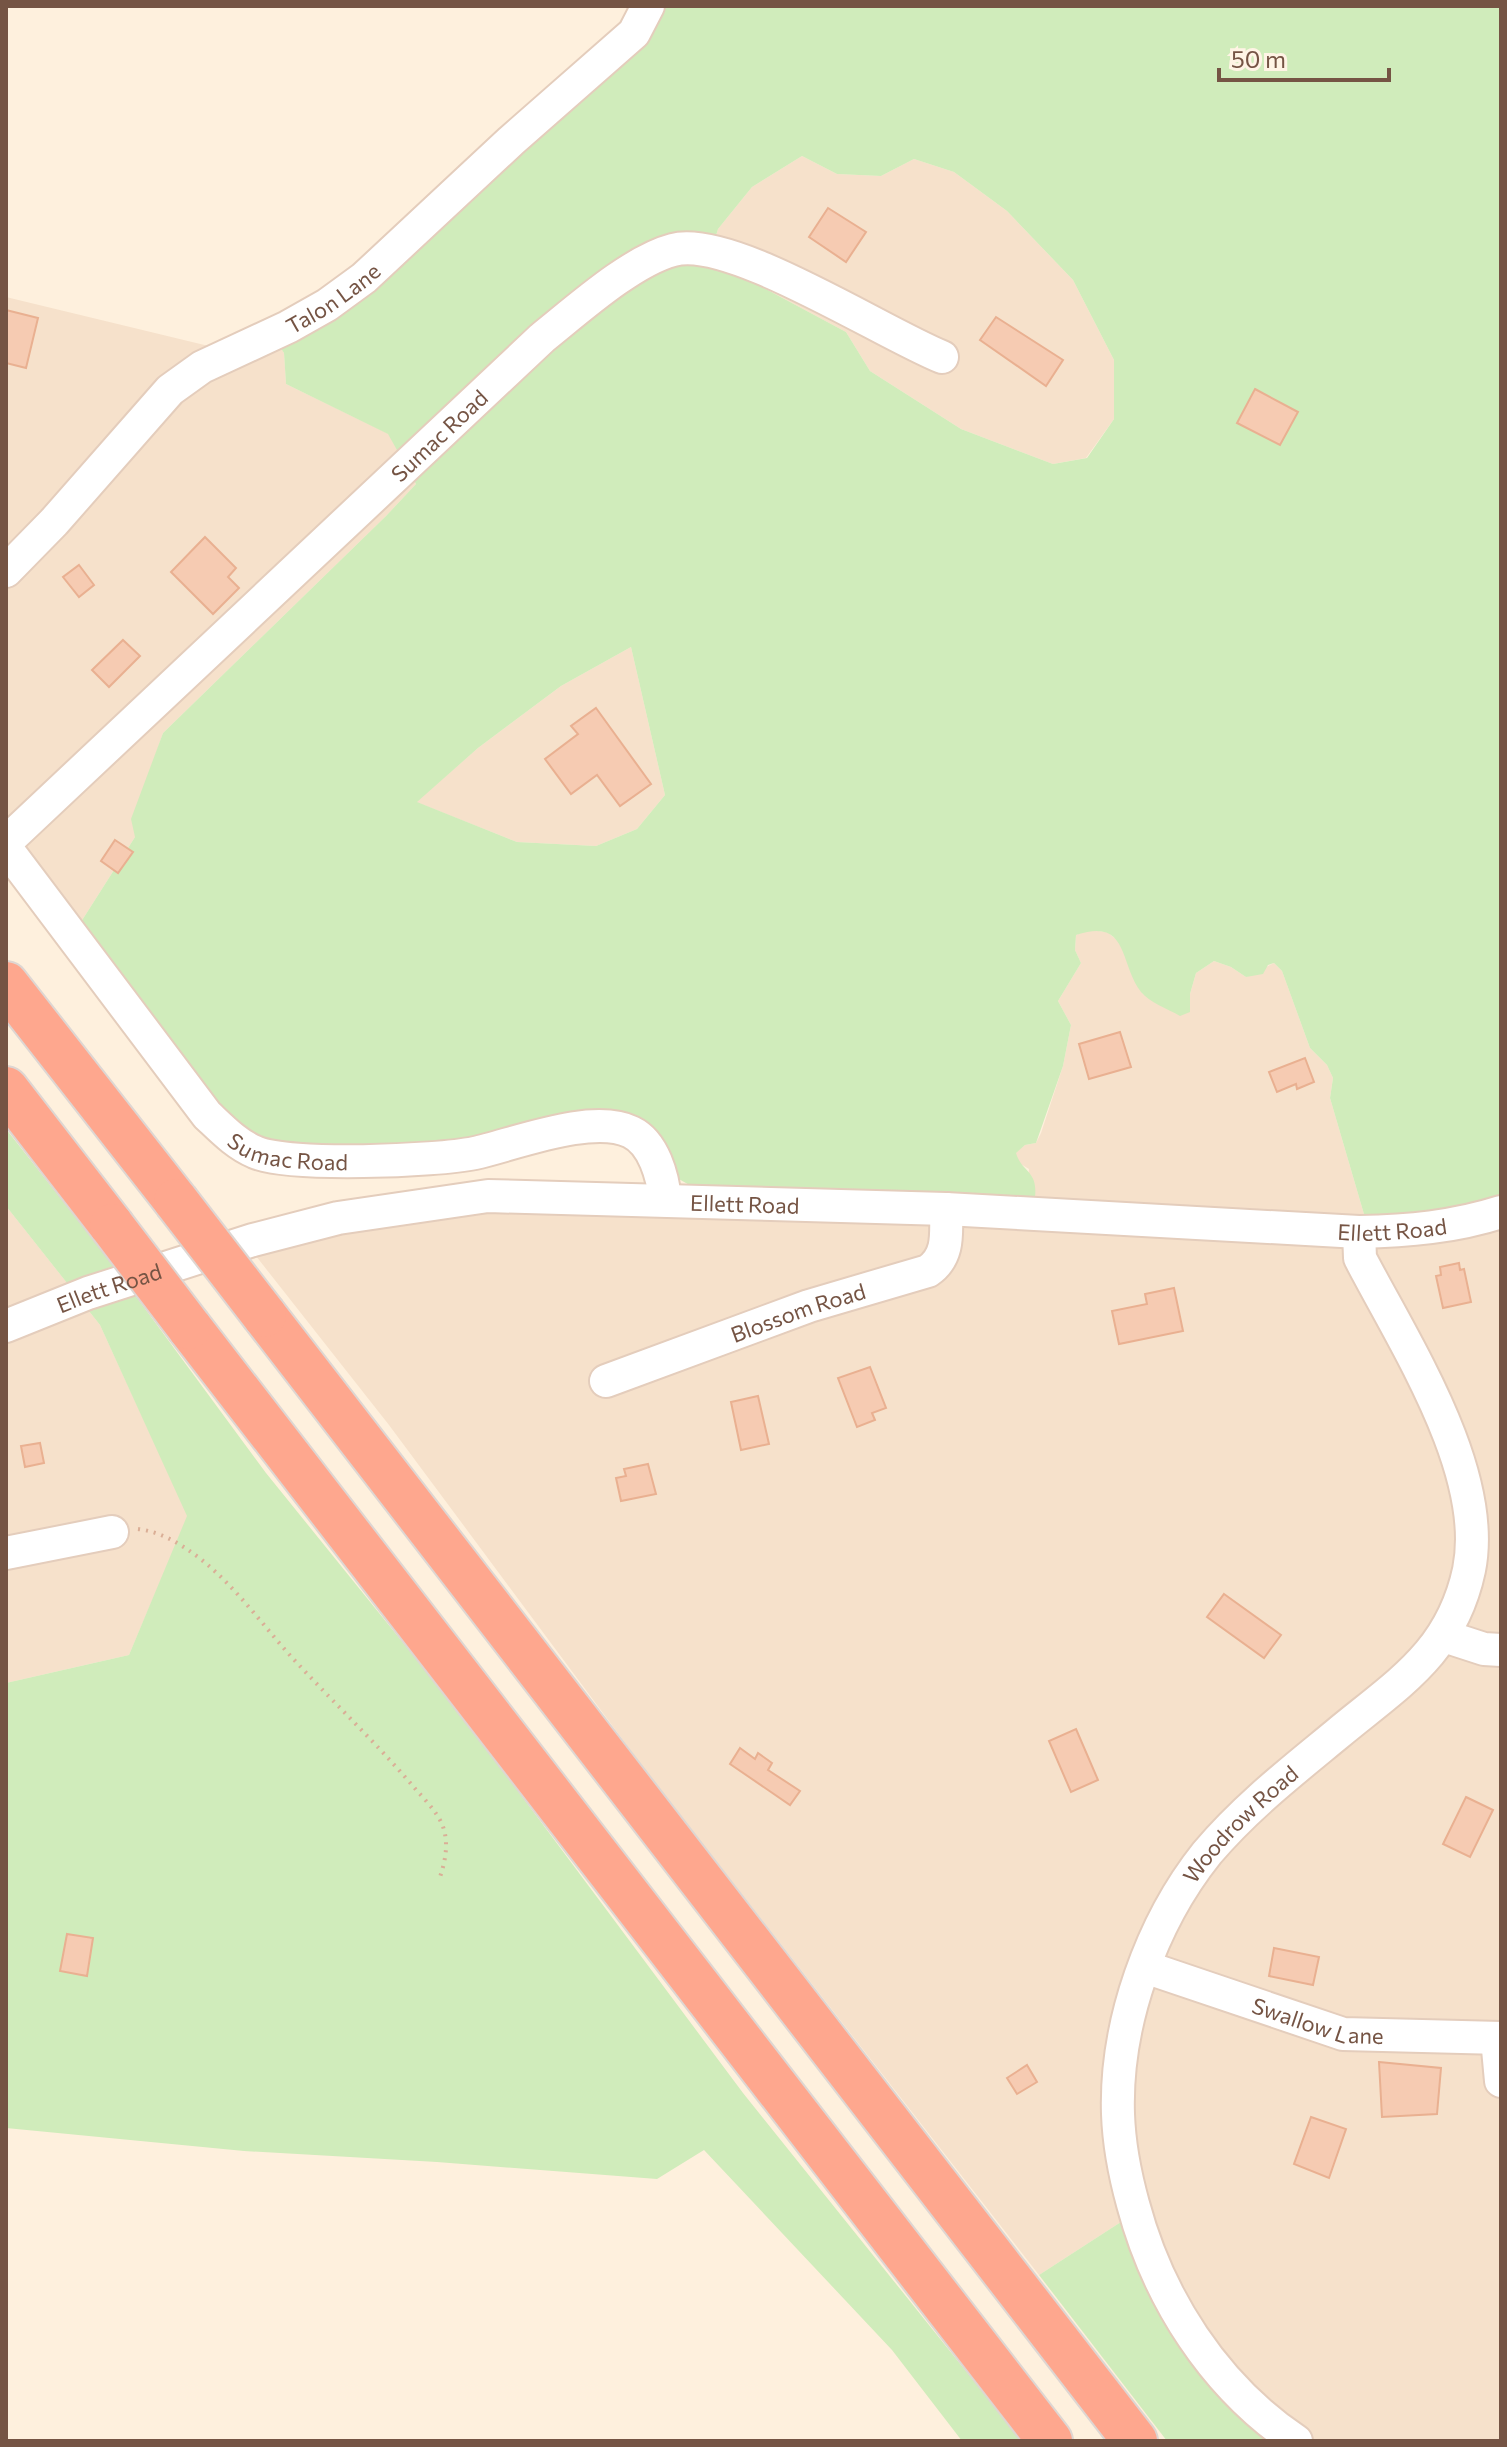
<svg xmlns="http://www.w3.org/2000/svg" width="1507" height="2447" font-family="Commissioner,sans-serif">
	<rect width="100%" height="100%" fill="#fef0dd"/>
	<g fill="#f6e1cb">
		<path d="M802,156L837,174L881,176L914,159L954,172L1007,211L1073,280L1114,360V419L1086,458L1053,464L961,429L870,371L846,332L760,286L708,262L718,229L752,187Z"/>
		<path d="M6,297L221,349L274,338L284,353L286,384L389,434L416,484L386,516L163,733L149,773L135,837L79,925L6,833Z"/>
		<path d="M631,647L665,795L637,829L596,846L517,842L416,802L478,748L561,686Z"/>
		<path d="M1089,930L1107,932L1121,943L1143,994L1190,1012V994L1196,973L1214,961L1231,967L1246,977L1274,963L1282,971L1310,1048L1327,1065L1333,1078L1330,1098L1366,1221L1026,1202L1029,1169L1019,1163L1015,1153L1025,1145L1036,1143L1041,1133L1063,1066L1071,1025L1058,1001L1081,963L1075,950L1076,935Z"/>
		<path d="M6,1206L67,1283L41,1298L6,1311Z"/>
		<path d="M480,1208L1501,1225V2441H1315L1302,2434L1260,2400L1124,2220L1039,2275L649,1775L389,1425L252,1251L331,1232Z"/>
		<path d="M85,1306L100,1325L188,1516L129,1655L6,1683V1343Z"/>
	</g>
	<g fill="#d0ecbb" fill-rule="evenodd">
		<path d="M656,6H1501V1202L1366,1221L1330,1098L1333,1078L1327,1065L1310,1048L1282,971L1274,963L1268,965L1263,974L1246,977L1231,967L1214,961L1196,973L1190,994V1012L1180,1016C1168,1009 1149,1002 1141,992C1119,963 1129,917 1076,935L1075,950L1081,963L1058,1001L1071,1025L1063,1066L1036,1143L1025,1145L1016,1153C1022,1173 1038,1170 1035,1197L1026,1202L693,1187L677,1178L648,1131L472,1144L278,1148L231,1124L79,925L135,837L131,819L163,733L386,516L416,484L388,434L286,384L284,353L274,338ZM802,156L837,174L881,176L914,159L954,172L1007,211L1073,280L1114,360V419L1087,458L1053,464L961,429L870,371L846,332L760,286L708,262L718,229L752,187ZM631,647L665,795L637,829L596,846L517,842L417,802L478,748L561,686Z"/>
		<path d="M6,1129L114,1266L67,1283L6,1206Z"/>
		<path d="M132,1291L266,1473L459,1712L743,2093L1022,2441H962L892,2350L704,2150L657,2179L437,2162L244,2151L6,2128V1683L129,1655L187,1516L100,1325L85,1306Z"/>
		<path d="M1124,2220L1278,2441H1167L1039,2275Z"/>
	</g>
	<g fill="#f6cbb2" stroke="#e9b091" stroke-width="2">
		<path d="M828,208L866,232L846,262L809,237Z"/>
		<path d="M6,310L38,318L26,368L6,363Z"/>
		<path d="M996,317L1063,360L1046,386L980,340Z"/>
		<path d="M1255,389L1298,412L1280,445L1237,423Z"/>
		<path d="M205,537L236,568L228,577L239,588L213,614L171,572Z"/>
		<path d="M79,565L94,585L79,597L63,577Z"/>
		<path d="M123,640L140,656L109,687L92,670Z"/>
		<path d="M596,708L651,784L620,806L597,775L571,794L545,759L578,734L571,726Z"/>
		<path d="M115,840L133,852L118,873L101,861Z"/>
		<path d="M1120,1032L1131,1067L1089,1079L1079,1044Z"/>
		<path d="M1305,1058L1314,1082L1297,1089L1296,1084L1277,1092L1269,1072Z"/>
		<path d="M1459,1263L1460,1270L1464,1269L1471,1302L1443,1308L1436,1276L1441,1275L1440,1267Z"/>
		<path d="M1174,1288L1183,1331L1119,1344L1112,1311L1147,1304L1145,1294Z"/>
		<path d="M870,1367L886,1408L872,1413L875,1420L857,1427L838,1378Z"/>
		<path d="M758,1396L769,1444L741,1450L731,1402Z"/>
		<path d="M40,1443L44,1463L25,1467L21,1446Z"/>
		<path d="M648,1464L656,1494L621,1501L616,1478L626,1476L624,1469Z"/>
		<path d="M1224,1594L1281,1635L1264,1658L1207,1617Z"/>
		<path d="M1076,1729L1098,1780L1071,1792L1049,1741Z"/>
		<path d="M740,1748L755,1759L758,1753L772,1763L768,1770L800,1791L790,1805L730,1764Z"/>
		<path d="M1466,1797L1493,1810L1470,1857L1443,1844Z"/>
		<path d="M67,1934L93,1938L87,1976L60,1971Z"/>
		<path d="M1274,1948L1319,1957L1313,1985L1269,1976Z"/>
		<path d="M1379,2062L1441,2068L1437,2114L1382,2117Z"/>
		<path d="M1027,2065L1037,2082L1017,2094L1007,2078Z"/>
		<path d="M1311,2117L1346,2129L1329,2178L1294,2164Z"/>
	</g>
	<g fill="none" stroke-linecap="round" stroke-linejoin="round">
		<g stroke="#e4cdbc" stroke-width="36">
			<g id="minor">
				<path id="s1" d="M6,571L54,522L170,390L202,367L288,327L327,305L364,278L511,141L634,33L648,6"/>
				<path id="s2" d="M6,842L542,338C576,311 631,261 673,250C730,234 882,333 942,357"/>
				<path id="s3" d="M6,848L207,1115C222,1129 236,1144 255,1152C288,1167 437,1161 475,1153C515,1144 593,1113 631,1132C654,1143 663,1177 665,1200"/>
				<path id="s4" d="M6,1326L88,1293L253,1240L338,1218L488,1196L946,1209L1359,1232C1408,1231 1454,1227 1501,1212"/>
				<path id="s5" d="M606,1381L809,1306L928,1271C950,1256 946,1232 946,1209"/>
				<path d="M6,1553L112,1532"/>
				<path d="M1444,1636L1484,1649L1501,1650"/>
				<path id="s6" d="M1145,1967L1343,2034L1501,2038"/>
				<path d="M1497,2038L1501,2081"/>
				<path id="s7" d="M1296,2441C1214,2386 1158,2298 1133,2204C1125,2175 1119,2144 1118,2114C1115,2024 1151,1923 1207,1853C1245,1808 1291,1772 1336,1735C1397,1684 1451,1654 1469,1570C1489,1472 1404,1343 1360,1258L1359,1232"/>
			</g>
		</g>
		<g stroke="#ded6d2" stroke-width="48">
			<g id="highway">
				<path d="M6,984L176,1201"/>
				<path d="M6,1089L112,1226"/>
				<path d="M264,1315L1135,2441"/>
				<path d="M189,1327L1050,2441"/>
			</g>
		</g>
		<path stroke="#daae96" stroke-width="4" stroke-dasharray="2 6" stroke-linecap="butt" d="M138,1529C161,1532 179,1543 198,1557C237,1587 265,1629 298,1664C336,1705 376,1743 412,1785C422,1797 435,1809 442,1824C449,1841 446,1859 440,1877"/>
		<use href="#minor" stroke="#fff" stroke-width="32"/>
		<use href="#highway" stroke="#fea78e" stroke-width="44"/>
		<g stroke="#ded6d2" stroke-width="48" stroke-linecap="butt">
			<g id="highway-bridge">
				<path d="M176,1201L264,1315"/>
				<path d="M112,1226L189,1327"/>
			</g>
		</g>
		<use href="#highway-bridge" stroke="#fea78e" stroke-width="44"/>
	</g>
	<g text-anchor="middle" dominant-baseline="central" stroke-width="7" stroke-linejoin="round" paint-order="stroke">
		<g font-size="22" fill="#755444" stroke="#fff4e5">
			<text stroke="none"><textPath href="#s1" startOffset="432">Talon Lane</textPath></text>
			<text stroke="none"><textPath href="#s2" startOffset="594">Sumac Road</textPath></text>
			<text stroke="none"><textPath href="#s3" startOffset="428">Sumac Road</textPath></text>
			<text stroke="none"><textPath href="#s4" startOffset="758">Ellett Road</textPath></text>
			<text stroke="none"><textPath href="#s4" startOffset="1406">Ellett Road</textPath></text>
			<text stroke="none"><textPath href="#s4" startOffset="110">Ellett Road</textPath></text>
			<text stroke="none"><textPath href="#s5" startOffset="204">Blossom Road</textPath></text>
			<text stroke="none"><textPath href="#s7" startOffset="710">Woodrow Road</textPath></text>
			<text stroke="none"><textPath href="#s6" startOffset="182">Swallow Lane</textPath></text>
		</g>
	</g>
	<rect width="1507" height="2447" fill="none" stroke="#755444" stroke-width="16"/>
	<path d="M1219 68v12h170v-12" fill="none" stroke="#755444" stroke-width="4"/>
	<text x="1231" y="68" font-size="24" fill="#755444" stroke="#fff4e5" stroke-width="6" paint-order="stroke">50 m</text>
</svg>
